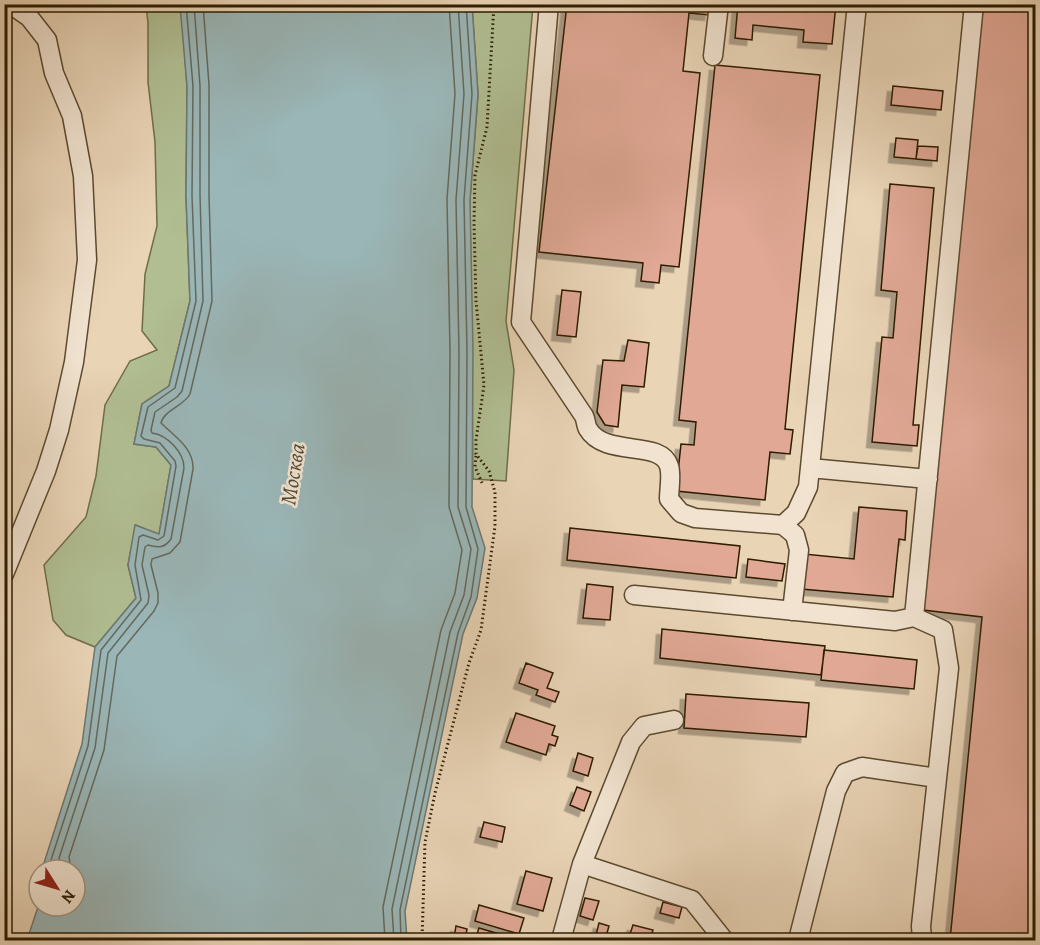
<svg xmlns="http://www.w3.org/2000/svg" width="1040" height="945" viewBox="0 0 1040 945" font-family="Alegreya,serif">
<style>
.green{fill:#b0be92;stroke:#6e6d4a;stroke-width:1.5}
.water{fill:#9ab6b7;stroke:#6e786f;stroke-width:1.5}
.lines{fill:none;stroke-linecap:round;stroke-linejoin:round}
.shore{stroke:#64695c;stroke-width:1.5}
.building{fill:#e0a895;stroke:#2d1c02;stroke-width:1.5;filter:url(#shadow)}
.minor-casing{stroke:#5c4a2f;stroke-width:21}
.path{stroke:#2d1c02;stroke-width:3;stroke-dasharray:1.5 3;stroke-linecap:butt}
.minor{stroke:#f1e3d0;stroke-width:18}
.labels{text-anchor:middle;stroke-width:5;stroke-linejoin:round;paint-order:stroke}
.water-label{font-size:22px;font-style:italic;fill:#4e4a38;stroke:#f1e3d0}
</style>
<defs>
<filter id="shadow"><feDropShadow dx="-5.5" dy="5.5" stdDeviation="0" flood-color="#0004"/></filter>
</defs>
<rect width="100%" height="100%" fill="#e9d4b6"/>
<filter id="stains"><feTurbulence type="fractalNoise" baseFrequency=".00333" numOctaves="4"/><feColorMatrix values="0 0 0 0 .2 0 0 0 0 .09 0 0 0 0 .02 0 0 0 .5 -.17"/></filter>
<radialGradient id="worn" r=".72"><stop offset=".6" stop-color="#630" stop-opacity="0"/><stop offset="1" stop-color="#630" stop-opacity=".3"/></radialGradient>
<path class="green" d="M146,5H180L182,14L187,86L186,196L190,301L169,386L142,404L134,444L156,447L171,465L159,535L136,525L128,565L136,598L95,647L66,635L53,620L44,565L86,517L96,476L105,405L130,361L157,350L142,331L145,274L157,226L155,142L148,82V23Z
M472,5H533L506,321L514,370L506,481L473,479L470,200L478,95Z"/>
<path class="water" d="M180,5H472L478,94L470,200L473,350L472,507L485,548L477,598L463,634L405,911L407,940H27L39,904V906H75V870H50L44,863L82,744L95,647L136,598L128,565L135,525L159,534L171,465L156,447L134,444L142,404L169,386L190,301L186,196L187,86Z"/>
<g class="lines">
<path class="shore" d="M54,870L51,860L88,746L101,650L141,600L135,565L139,537L143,535L158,540L164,536L176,466L175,461L160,443L144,439L141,436L148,407L175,388L196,301L192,196L193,86L186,4
M62,870L59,858L95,748L108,653L148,603L149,595L142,565L145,547L148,545C158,548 165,548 171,539L184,468C184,452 167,435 152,433L151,430L155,412L177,397L182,391L203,301L200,195V86L194,4
M71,870L69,857L104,750L117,656L154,611L158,603V593L151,565L152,559L170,553L180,542L193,469C194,448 174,436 161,423C164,410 184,406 190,394L212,301L209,195V85L203,4
M385,940L383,907L441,630L455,593L462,550L449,507L450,351L447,199L455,94L449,4
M394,940L392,909L450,632L464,595L471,549L458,507L459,351L456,200L464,94L458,4
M401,940L400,910L458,633L471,597L478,549L466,507L467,351L464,200L472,94L466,4"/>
</g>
<path class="building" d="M567,4H711L710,15L689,13L683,71L700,73L679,267L661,265L659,283L641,281L643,263L539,252Z
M738,4H836L832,44L803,42L804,30L753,25L752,40L735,38Z
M981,4H1036V940H950L982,617L923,610Z
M715,65L820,75L785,429L793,430L790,454L770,452L765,500L676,491L681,444L694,445L696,422L679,420Z
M893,86L943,91L941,110L891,105Z
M896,138L918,140L916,159L894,157Z
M918,146L938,147L937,161L916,159Z
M890,184L934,188L913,425H919L917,446L872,442L882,337L893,338L897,292L881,290Z
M562,290L581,292L576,337L557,335Z
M628,340L649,343L644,387L622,385L618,427L605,425L597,412L603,360L624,361Z
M859,507L907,511L905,540L899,539L893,597L801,589L804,554L854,559Z
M570,528L740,546L736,578L567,560Z
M748,559L785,564L782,581L746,577Z
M587,584L613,587L610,620L583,618Z
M662,629L825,646L821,675L660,658Z
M824,650L917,660L914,689L821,680Z
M526,663L553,673L547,688L559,692L555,702L536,695L538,690L519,683Z
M686,694L809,703L806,737L684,728Z
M516,713L555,726L552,735L558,737L555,746L549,744L546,755L506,742Z
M578,753L593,758L588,776L573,771Z
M577,787L591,792L584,811L570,805Z
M484,822L505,827L502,842L480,837Z
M526,871L552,878L543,911L517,904Z
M585,898L599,901L593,920L580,916Z
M663,902L682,907L679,918L660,913Z
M479,905L524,918L519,934L475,921Z
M599,923L609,926L605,940L595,939Z
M633,925L653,930L650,940H628Z
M456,926L467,929L465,940L454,938Z
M479,928L519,940H475Z"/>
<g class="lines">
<g class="minor-casing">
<path id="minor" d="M549,4L521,322L584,416C586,420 586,426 588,429C605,458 661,439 669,466C672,475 669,489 669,499L681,513L695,518L783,525L796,513L808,487L857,4
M713,56L719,4
M810,468L928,479
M783,525L795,535L799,550L792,611
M4,574L46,471L59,430L74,362L87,260L83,176L72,116L54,73L47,40L29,17L16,8L5,4
M634,595L895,621L914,617
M582,864L631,742L644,726L674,720
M561,940L582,864L692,900L724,940
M798,940L836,791L845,773L862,767L937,778
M922,940L921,926L949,668L943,630L914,617L974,4"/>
</g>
<path class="path" d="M476,456L475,467L483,485
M422,940L425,842L435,793L469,663L481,630L495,526V492L489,471L476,454V440L484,385L476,301L474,223L475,175L487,127L494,4"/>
<use href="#minor" class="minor"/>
</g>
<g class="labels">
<g class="water-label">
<text transform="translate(292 474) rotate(-81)" y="8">Москва</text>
</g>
</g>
<rect width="1040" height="945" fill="none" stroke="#e9d4b6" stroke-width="24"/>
<rect x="6" y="6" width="1028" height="933" fill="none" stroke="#2d1c02" stroke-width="3"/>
<rect x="12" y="12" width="1016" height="921" fill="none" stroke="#2d1c02" stroke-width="1.5"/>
<g transform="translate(57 888) rotate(127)"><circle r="28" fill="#f1e3d0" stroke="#a3937e" stroke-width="1.5"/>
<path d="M0-4.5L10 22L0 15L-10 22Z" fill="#8f2418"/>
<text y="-9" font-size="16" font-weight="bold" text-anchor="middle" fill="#2d1c02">N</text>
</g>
<rect width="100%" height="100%" filter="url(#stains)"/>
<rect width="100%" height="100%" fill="url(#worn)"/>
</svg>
